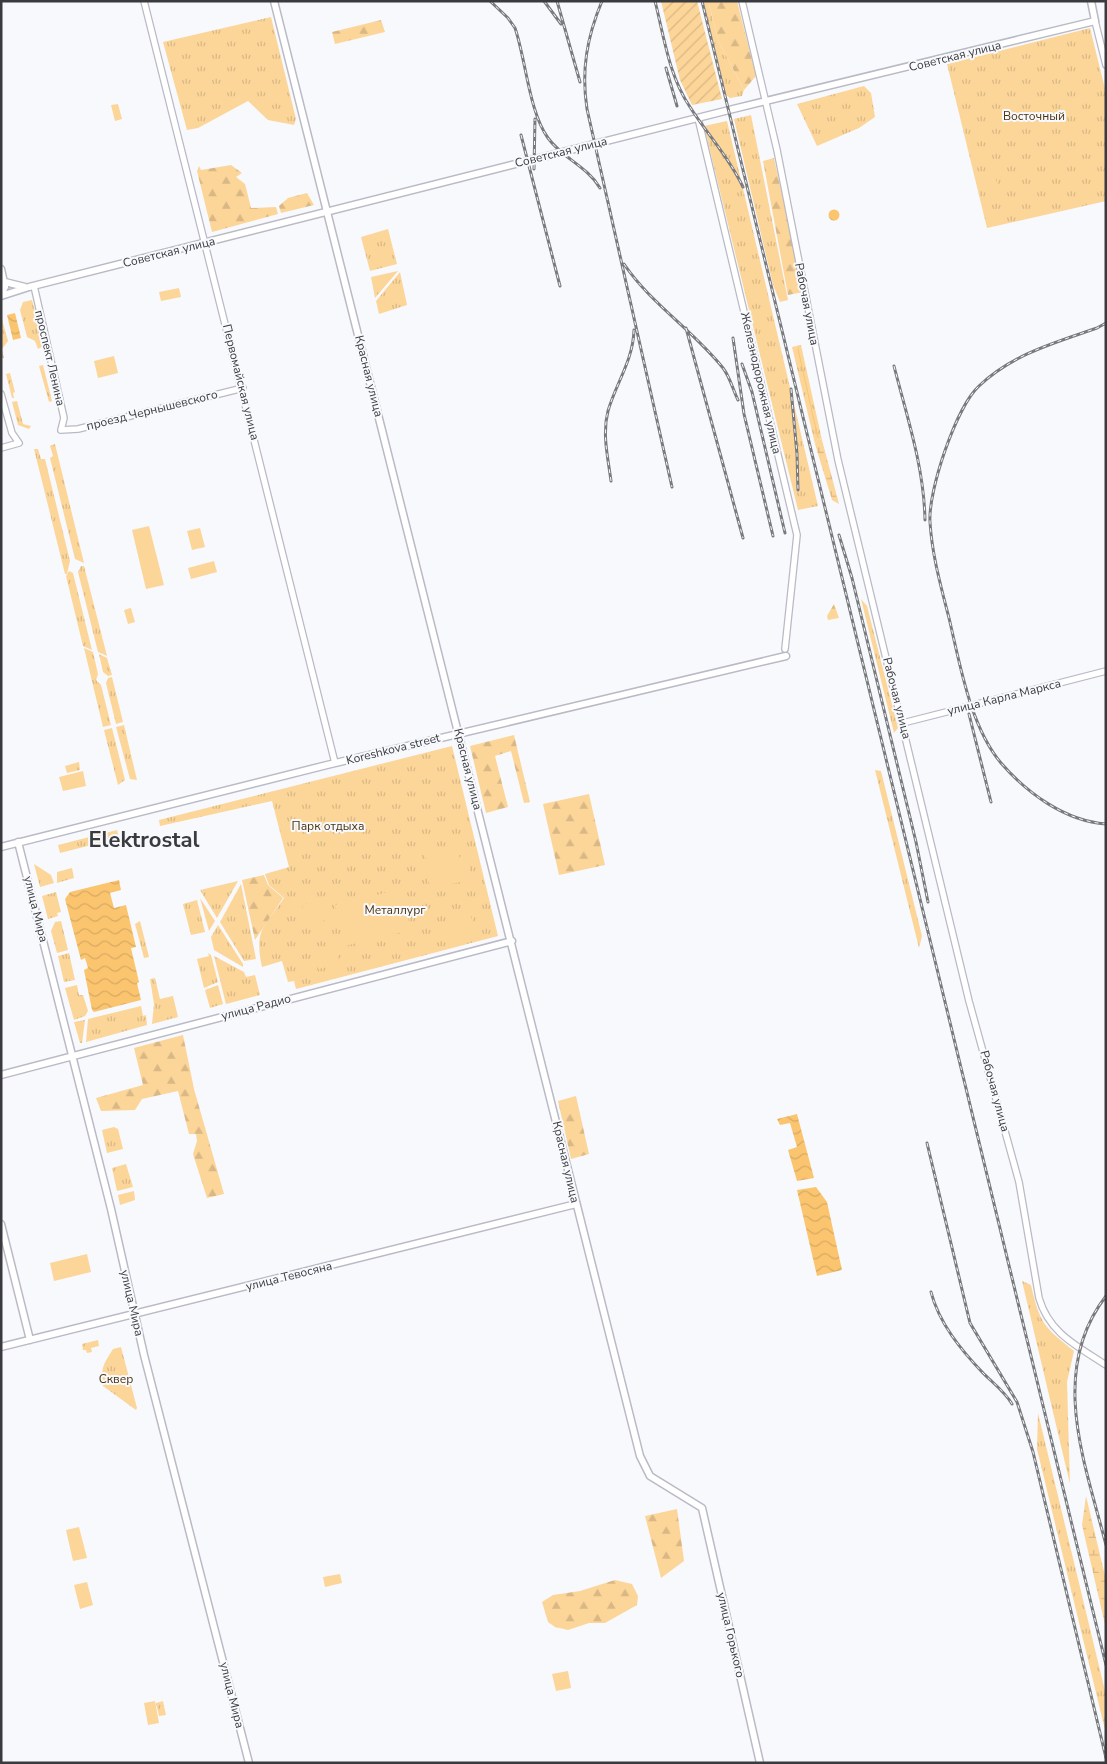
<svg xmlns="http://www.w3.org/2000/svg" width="1107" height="1764" viewBox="0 0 1107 1764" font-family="'Nunito Sans',sans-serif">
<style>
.grass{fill:url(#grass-tufts)}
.forest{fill:url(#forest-firs)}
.wetland{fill:url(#wetland-marsh)}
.garden{fill:url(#garden-furrows)}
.pitch{fill:#fcd599}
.water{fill:url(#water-waves)}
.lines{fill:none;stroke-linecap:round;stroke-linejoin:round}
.stream{stroke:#fbc56f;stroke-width:1}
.tertiary-casing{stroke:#b9bac5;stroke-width:8}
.secondary-casing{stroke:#b9bac5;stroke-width:9}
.tertiary{stroke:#fff;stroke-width:5.5}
.secondary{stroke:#fff;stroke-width:6}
.rail-casing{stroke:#797a7e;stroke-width:3}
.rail{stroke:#f8f9fd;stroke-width:1;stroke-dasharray:4;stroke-linecap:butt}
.labels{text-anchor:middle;stroke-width:4;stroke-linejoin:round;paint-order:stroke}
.street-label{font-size:12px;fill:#3a3b3f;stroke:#f8f9fd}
.park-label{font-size:12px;fill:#49330e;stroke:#f8f9fd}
.town-label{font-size:22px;font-weight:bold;fill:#3a3b3f;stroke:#f8f9fd}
</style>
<defs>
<pattern id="grass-tufts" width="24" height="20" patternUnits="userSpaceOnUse" patternTransform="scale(1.25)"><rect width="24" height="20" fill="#fcd599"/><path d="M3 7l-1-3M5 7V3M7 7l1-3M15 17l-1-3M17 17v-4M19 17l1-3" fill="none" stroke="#d9b885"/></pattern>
<pattern id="forest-firs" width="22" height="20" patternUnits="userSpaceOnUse" patternTransform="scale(1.25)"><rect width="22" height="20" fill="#fcd599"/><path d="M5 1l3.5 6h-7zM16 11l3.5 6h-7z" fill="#d9b885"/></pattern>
<pattern id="wetland-marsh" width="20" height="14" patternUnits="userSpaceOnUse" patternTransform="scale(1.25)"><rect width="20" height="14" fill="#fcd599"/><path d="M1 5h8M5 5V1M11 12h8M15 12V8" fill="none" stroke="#d9b885"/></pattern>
<pattern id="garden-furrows" width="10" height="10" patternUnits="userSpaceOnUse" patternTransform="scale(1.25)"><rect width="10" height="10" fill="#fcd599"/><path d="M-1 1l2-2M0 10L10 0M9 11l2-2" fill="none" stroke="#d9b885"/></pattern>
<pattern id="water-waves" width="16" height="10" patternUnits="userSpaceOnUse" patternTransform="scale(1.25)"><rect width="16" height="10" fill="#fbc56f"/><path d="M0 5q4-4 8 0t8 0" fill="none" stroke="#d8aa61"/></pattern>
</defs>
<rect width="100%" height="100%" fill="#f8f9fd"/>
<path class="grass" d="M703,1H708L719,42L744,90L742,96L730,98L726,95Z
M271,17L296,119L294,125L268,120L248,101L198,128L187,130L163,42Z
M1090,28L1106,93V201L987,228L947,64Z
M864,86L871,93L875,117L859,128L817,146L797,104Z
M751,115L788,300L780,302L773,285L734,119Z
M727,121L818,506L798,510L704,126Z
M388,229L397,264L370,271L361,237Z
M398,271L375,298L371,277Z
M400,272L407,305L379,314L376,301Z
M32,300L43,342L42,347L38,349L35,341L27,337L20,310L23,302Z
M1,316L8,341L2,349L4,358H2Z
M801,345L822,440L818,438L815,444L792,347Z
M43,365L52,401L49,402L39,366Z
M10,373L15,392L13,393L14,398H12L6,374Z
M17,401L23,424L31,426L29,429L18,425L12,402Z
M55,444L84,563L75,559L50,458L53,456L50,446Z
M34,449H38L41,459H45L70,561L67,574H65Z
M81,566H84L107,656L98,652L78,572Z
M69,571L73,573L92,650L83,646L66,576Z
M861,599L867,606L898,728L894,733Z
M131,608L135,622L128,624L124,610Z
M84,648L93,652L98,674L96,680L101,685L111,725L103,727Z
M99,654L107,658L112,675L108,676L103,672Z
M112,677L123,722L116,724L106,683L108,678Z
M124,725L137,780L130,779L116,727Z
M112,728L125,780L118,785L104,730Z
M452,746L498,936L296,989L294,981L288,982L282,961L262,967C254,930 264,927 284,898L269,885L265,874L289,867L272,801L160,826L159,820Z
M79,762L80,770L67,773L65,766Z
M875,770L881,771L922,936L919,948Z
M117,830L119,838L60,853L58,845Z
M34,864L51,875L54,883L40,887Z
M72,868L74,878L57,883V872Z
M238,881L217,918L200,890Z
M241,884L256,959L244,961L220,922Z
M56,892L61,912L57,913L58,916L48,919L42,896Z
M200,898L215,921L209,931Z
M197,900L205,932L191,935L183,904Z
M61,921L68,950L57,953L51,931L55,922Z
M140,921L149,957L144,958L135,924Z
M218,925L243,964V967L214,950L211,937Z
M69,953L75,980L64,982L58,956Z
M208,953L211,955L218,982L204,988L197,959L209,956Z
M214,956L244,972L246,977L255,975L260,995L226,1004Z
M155,978L160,999L173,996L178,1017L152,1024L154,1004L150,979Z
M77,985L79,995H83L88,1011L85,1016L74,1020L65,988Z
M218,985L223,1004L210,1008L205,990Z
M141,1006L143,1016L146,1015L147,1025L86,1042L88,1019Z
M85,1020L82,1043H80L74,1022Z
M114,1127L118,1129L123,1149L107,1153L102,1130Z
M126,1164L133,1187L117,1191L112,1168Z
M134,1191L135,1200L120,1205L118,1195Z
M1022,1281L1031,1285C1040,1324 1044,1327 1074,1351L1067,1382L1070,1484Z
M98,1340L99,1346L91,1348L92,1352L87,1353L86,1350H83L82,1344Z
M121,1347L137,1408L136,1410L103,1386C100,1369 104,1363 113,1349Z
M1038,1413L1106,1695V1734L1037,1449Z
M568,1671L571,1688L556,1691L552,1674Z
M163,1701L166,1715L159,1716L156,1703Z"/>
<path class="forest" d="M708,1H737L756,76L744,90L719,42Z
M381,20L385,32L335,44L332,32Z
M774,158L803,292L788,295L763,161Z
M231,165L242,173L236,177L245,184L251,208L276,207L278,214L212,232L197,171L199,166L201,170Z
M307,193L314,205L281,213L279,206L288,198Z
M834,604L839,618L828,620L827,616Z
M514,735L530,802L524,803L511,751L495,756L508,807L486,813L470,746Z
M589,794L605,865L559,875L543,804Z
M264,875L268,885L283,898L255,940L242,880Z
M183,1035L194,1089L224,1194L207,1198L193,1154L197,1141L196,1134H189L178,1091L142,1099L135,1110L101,1111L96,1098L143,1085L134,1048Z
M576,1096L589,1154L571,1159L558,1101Z
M677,1509L684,1561L661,1578L645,1516Z
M615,1580L632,1584L638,1596L637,1605L605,1623H589L568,1630L555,1627L548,1622L542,1602L553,1595L580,1591Z"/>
<path class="wetland" d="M818,438L822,440L839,504L832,500L815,444Z
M1086,1496L1106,1580V1629L1082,1525Z"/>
<path class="garden" d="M661,1H697L722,99L692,105L680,80Z"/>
<path class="pitch" d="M118,104L122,119L115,121L111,105Z
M994,171L999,191L988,193L983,173Z
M179,288L181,297L161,301L159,292Z
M114,356L118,373L98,378L94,361Z
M149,526L164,585L146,589L132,530Z
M200,528L205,547L192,550L187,531Z
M214,561L217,572L191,579L188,568Z
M83,771L86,786L63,791L59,777Z
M456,844L460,859L428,867L424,852Z
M464,860L468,862L471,873L468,880L435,888L430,887L427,871L428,869Z
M401,889L411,930L345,946L335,905Z
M322,900L327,920L307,924L302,905Z
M471,916L475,930L447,937L443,923Z
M337,952L340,964L318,969L315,957Z
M87,1254L91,1272L54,1281L50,1263Z
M79,1527L87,1558L73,1561L66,1530Z
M340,1574L342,1583L325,1587L323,1577Z
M87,1582L93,1605L80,1609L74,1585Z
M155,1701L159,1723L148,1725L144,1703Z"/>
<path class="water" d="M828.5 215a5.5 5.5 0 1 1 11 0a5.5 5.5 0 1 1-11 0Z
M15,313L21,338L13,340L7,315Z
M119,880L121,890L110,893L114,908L126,905L136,947L131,948L139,982L137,983L141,1000L94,1012L92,1010L84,970L88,968L85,958L81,960L65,899L70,892Z
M797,1114L814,1178L797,1181L788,1150L797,1147L790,1123L780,1125L777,1119Z
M816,1187L827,1202L842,1270L817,1276L797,1190Z"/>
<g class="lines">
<path class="stream" d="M798,349L818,438"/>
<g class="tertiary-casing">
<path id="tertiary" d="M144,1L335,763
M742,1L777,150L838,460L969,1001L1019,1182L1039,1298C1049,1333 1077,1346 1106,1365
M1095,21L1106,65
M698,118L797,535L785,649
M34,286L64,418L61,430
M1,394L12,433L19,443L1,448
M61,430L78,429L243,388
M903,723L1106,671"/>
</g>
<g class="secondary-casing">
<path id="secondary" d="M274,1L640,1456L650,1476L702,1508L760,1763
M1,269L5,287L1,295
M1,281L25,287
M1,296L29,287L729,110L1095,21L1091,1
M18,842L111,1209L144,1355L249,1763
M1,847L327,765L786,656
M1,1075L512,941
M1,1224L30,1340
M1,1347L576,1204"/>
</g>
<use href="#tertiary" class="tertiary"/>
<use href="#secondary" class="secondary"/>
<g class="rail-casing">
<path id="rail" d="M490,1L508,18L515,28C526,60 529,112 548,138C562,158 587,166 600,188
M544,1L561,24
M557,1L580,82
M602,1C587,37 581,70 587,109L672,487
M655,1C664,37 669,76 690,107C707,134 729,157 743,187
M702,1L1106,1665
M666,68L677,106
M521,135L560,286
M534,169L535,119
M624,264C651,304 693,330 723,368C730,377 733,390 738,400
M1106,323L1097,328C1054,343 1013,354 979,386C956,407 928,491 930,522C932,555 941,587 949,618C960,664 970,726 1001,763C1027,793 1065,821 1106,824
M686,328L743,538
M733,338L744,414L773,536
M742,364L752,392L785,533
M894,366C907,417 924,467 925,520
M791,389L797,454L798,490
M611,481C608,458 602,434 608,411C616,383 633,361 634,330
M839,535L852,578L916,842L928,902
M969,714L991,802
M927,1143L970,1323L1017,1402L1033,1452L1106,1758
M931,1292C939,1323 961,1350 983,1373C993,1383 1005,1392 1012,1404
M1106,1296C1048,1371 1085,1463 1106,1545"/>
</g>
<use href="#rail" class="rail"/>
</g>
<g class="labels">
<g class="street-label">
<text transform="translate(955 56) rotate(-14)" y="4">Советская улица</text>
<text transform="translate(561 152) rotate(-14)" y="4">Советская улица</text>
<text transform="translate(169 252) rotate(-14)" y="4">Советская улица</text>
<text transform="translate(807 304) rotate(79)" y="4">Рабочая улица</text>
<text transform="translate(50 358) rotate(77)" y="4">проспект Ленина</text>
<text transform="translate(369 376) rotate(76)" y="4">Красная улица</text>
<text transform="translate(241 382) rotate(76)" y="4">Первомайская улица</text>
<text transform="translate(761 383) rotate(77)" y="4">Железнодорожная улица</text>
<text transform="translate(152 410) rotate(-14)" y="4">проезд Чернышевского</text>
<text transform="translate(1004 697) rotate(-14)" y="4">улица Карла Маркса</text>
<text transform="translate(897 698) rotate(76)" y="4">Рабочая улица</text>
<text transform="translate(393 749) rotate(-14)" y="4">Koreshkova street</text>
<text transform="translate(468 769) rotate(76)" y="4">Красная улица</text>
<text transform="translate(36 909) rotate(76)" y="4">улица Мира</text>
<text transform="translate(256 1007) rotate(-15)" y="4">улица Радио</text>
<text transform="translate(995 1091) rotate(75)" y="4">Рабочая улица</text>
<text transform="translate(566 1162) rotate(77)" y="4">Красная улица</text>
<text transform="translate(289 1276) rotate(-14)" y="4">улица Тевосяна</text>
<text transform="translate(132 1303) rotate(77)" y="4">улица Мира</text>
<text transform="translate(731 1635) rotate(77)" y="4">улица Горького</text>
<text transform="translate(232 1695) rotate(76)" y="4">улица Мира</text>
</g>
<g class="park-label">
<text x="1034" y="120">Восточный</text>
<text x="328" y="830">Парк отдыха</text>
<text x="395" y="914">Металлург</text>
<text x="116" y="1383">Сквер</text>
</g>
<g class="town-label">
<text x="144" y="847">Elektrostal</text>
</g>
</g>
<rect width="1107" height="1764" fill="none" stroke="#3a3b3f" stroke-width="5"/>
</svg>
